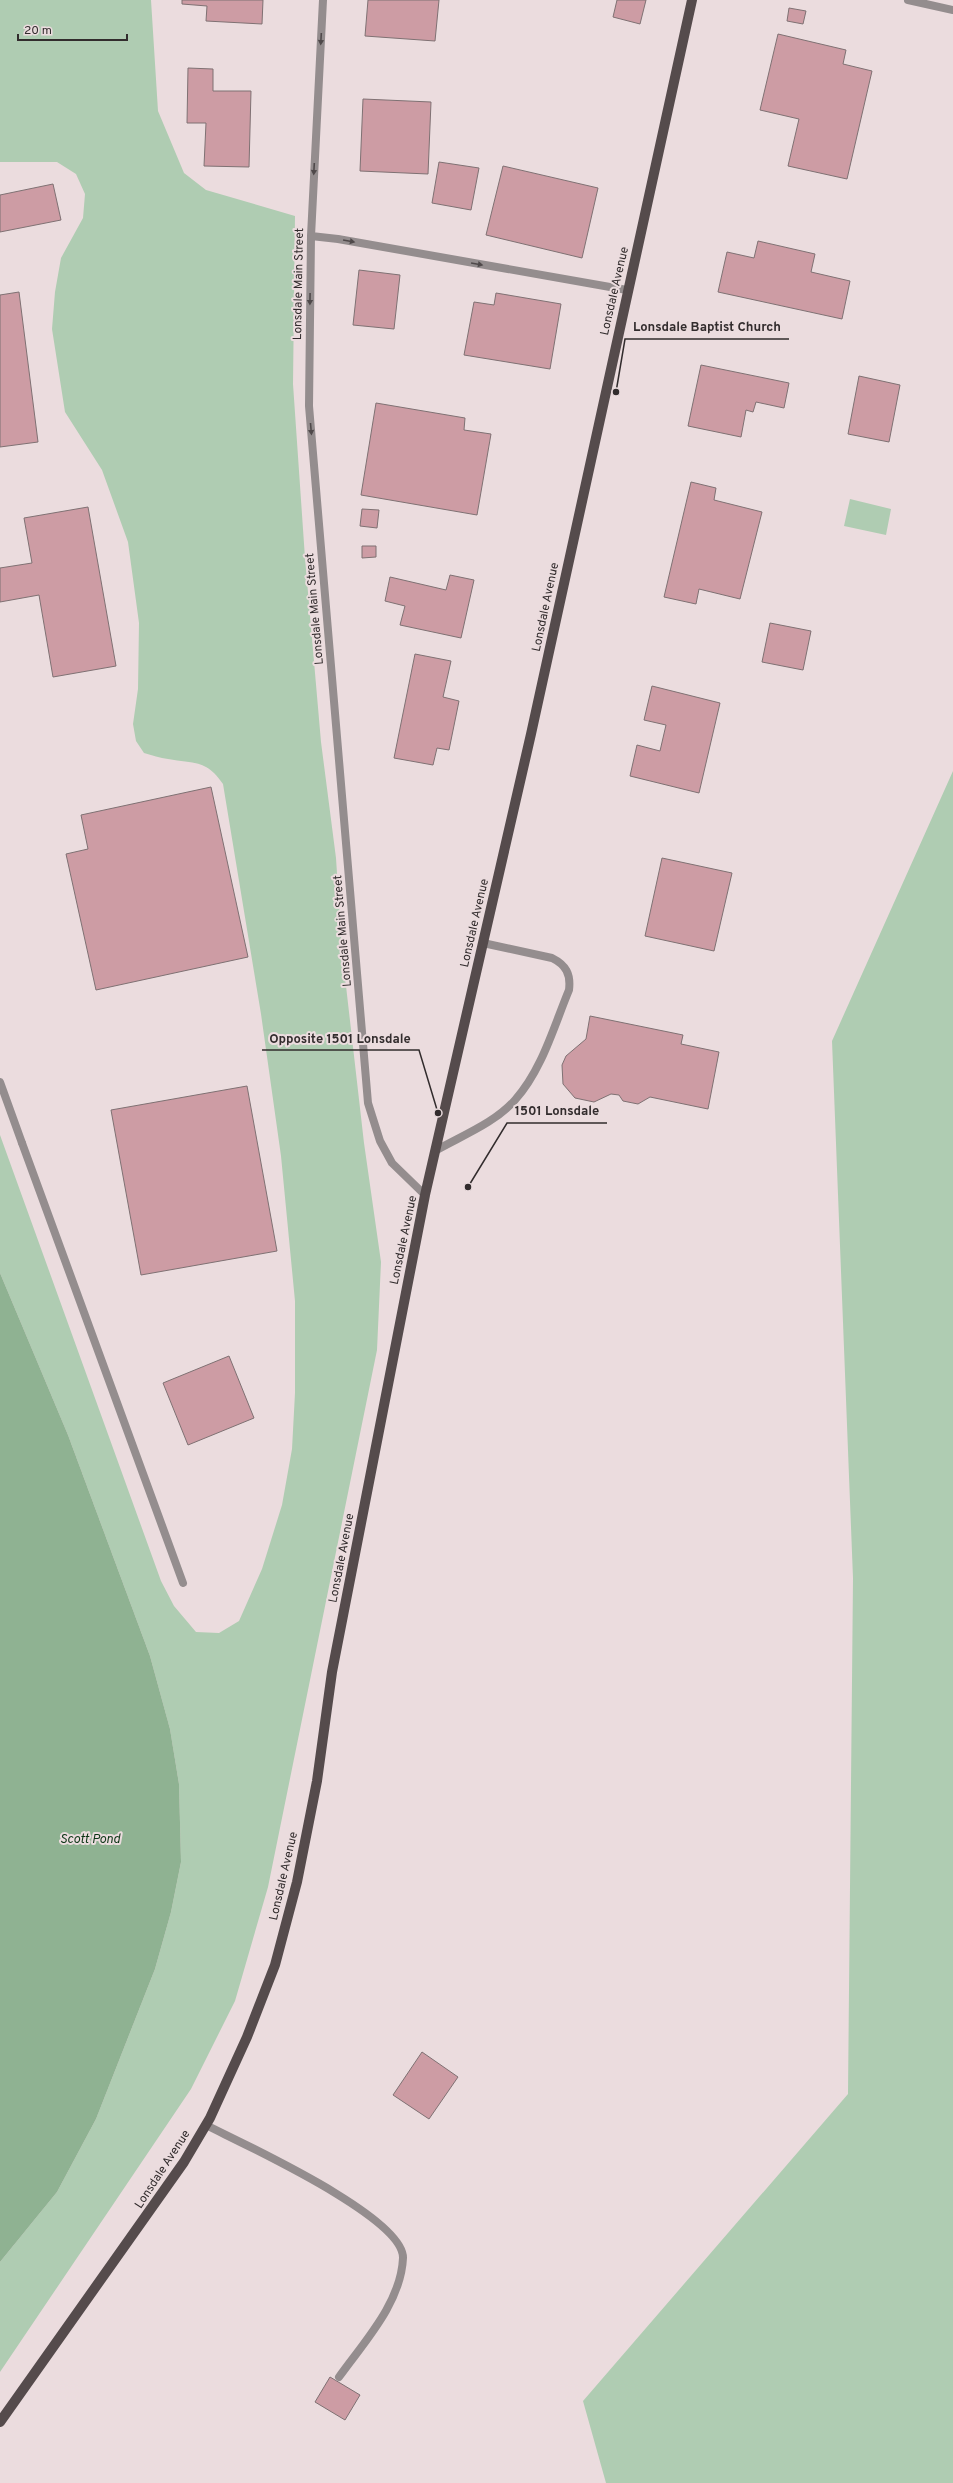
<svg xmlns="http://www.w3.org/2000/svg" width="953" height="2483" viewBox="0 0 953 2483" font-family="Overpass,sans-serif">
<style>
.green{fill:#afccb2}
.water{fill:#8fb292}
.building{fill:#cd9ca4;stroke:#7f7173}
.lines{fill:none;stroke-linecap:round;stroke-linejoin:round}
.lane{stroke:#948d8e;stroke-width:8}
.street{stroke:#948d8e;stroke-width:8}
.primary{stroke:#554b4c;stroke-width:10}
.oneway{fill:#4f494a}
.labels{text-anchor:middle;stroke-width:4;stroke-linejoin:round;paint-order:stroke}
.street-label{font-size:12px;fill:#322c2d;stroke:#ebdcde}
.water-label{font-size:13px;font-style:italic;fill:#0c3515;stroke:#ebdcde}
.leader{fill:none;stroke:#322c2d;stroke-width:1.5}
.callout-dot{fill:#322c2d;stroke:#ebdcde;stroke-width:1.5}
.callout-label{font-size:13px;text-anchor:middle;font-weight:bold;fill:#322c2d;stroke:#ebdcde;stroke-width:4;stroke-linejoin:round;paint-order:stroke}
</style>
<rect width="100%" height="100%" fill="#ebdcde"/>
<path class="green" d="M0,0H151L158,111L184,173L206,190L295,216L293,384L305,558L321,742L336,858L342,951L364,1143L381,1262L377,1350L268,1887L235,2001L191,2089L0,2372V2262L57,2192L96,2119L155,1969L171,1912L181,1862L179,1784L170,1729L150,1656L68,1435L0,1273V1135L161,1581L174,1606L196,1632L219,1633L239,1621L262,1569L282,1505L292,1449L295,1393V1301L281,1156L261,1014L223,784C206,759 194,764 168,759C160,758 152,755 144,753L136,741L133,724L138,689L139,623L128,542L102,470L65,412L52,329L55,292L61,258L83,218L85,194L76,174L57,162H0Z
M850,499L891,509L886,535L844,526Z
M953,771V2483H606L583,2401L848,2094L853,1578L832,1041Z"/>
<path class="water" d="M0,1273L68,1435L150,1656L170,1729L179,1784L181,1862L171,1912L155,1969L96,2119L57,2192L0,2262Z"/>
<path class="building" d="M182,0H263L262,24L206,21L207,6L182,4Z
M368,0H439L435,41L365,36Z
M617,0H646L640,24L613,17Z
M789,8L806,11L803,24L787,21Z
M778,34L846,50L843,64L872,71L847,179L788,166L799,119L760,110Z
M188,68L213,69V91H251L249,167L204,166L206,123H187Z
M363,99L431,102L428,174L360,171Z
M439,162L479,168L471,210L432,203Z
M503,166L598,188L582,258L486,235Z
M53,184L61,220L0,232V195Z
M758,241L815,254L811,272L850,281L842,319L718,292L727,252L754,258Z
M359,270L400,275L394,329L353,325Z
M19,292L38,442L0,447V295Z
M496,293L561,304L550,369L464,355L474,302L494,305Z
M701,365L789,383L784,408L756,402L753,412L746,410L741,437L688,426Z
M859,376L900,385L889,442L848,434Z
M376,403L465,418L464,430L491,434L477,515L361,495Z
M691,482L716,488L714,500L762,512L740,599L699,589L696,604L664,597Z
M88,507L116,666L53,677L39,595L0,602V568L32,563L24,518Z
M362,509L379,510L377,528L360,526Z
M362,546H376V557L362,558Z
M450,575L474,580L461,638L400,625L405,606L385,601L390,577L446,590Z
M770,623L811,631L803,670L762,662Z
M415,654L451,661L443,697L459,701L449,750L437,748L433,765L394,758Z
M652,686L720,703L699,793L630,776L637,745L660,751L666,725L644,720Z
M211,787L248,957L96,990L66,854L88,849L81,815Z
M662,858L732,873L714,951L645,936Z
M590,1016L683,1035L681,1044L719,1052L708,1109L650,1097L638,1104L623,1101L619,1095L611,1094L594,1102L575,1098L563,1084L562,1065L566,1056L586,1039Z
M247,1086L277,1251L141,1275L111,1110Z
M229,1356L254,1418L188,1445L163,1383Z
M422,2052L458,2077L429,2119L393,2095Z
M330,2377L360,2395L345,2420L315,2402Z"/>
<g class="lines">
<path class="lane" d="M22,1143L183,1583
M435,1151C461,1136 495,1123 515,1100C542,1070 554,1026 569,990C571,974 566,965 552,958L483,943
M206,2125C243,2144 404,2217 403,2258C401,2303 364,2342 339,2377"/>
<path class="street" d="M323,0L311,236L309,406L368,1103L380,1141L392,1163L425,1195
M908,0L953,10
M311,236L338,239L627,290
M0,1082L22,1143"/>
<path class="primary" d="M0,2422L184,2162L210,2118L247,2037L275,1965L297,1882L317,1781L332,1672L425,1195L531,734L692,0"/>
</g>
<defs><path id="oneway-solid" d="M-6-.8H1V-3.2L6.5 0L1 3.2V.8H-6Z"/></defs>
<g class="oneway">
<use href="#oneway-solid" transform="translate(321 39) rotate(93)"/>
<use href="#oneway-solid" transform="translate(314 169) rotate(93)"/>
<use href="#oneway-solid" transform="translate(349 241) rotate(10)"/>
<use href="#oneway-solid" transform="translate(477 264) rotate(10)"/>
<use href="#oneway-solid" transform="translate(310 299) rotate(91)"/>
<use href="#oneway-solid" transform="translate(311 429) rotate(85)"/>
</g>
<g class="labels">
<g class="street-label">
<text transform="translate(298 284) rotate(-89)" y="4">Lonsdale Main Street</text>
<text transform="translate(614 291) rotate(-77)" y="4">Lonsdale Avenue</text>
<text transform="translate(545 607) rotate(-78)" y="4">Lonsdale Avenue</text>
<text transform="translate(314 609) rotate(-95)" y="4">Lonsdale Main Street</text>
<text transform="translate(474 923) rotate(-77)" y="4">Lonsdale Avenue</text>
<text transform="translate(342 931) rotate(-95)" y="4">Lonsdale Main Street</text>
<text transform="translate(403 1240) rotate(-78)" y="4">Lonsdale Avenue</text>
<text transform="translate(341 1558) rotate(-79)" y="4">Lonsdale Avenue</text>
<text transform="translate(283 1876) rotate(-77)" y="4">Lonsdale Avenue</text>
<text transform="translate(162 2169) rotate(-57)" y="4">Lonsdale Avenue</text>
</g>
<g class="water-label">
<text x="90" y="1843">Scott Pond</text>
</g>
</g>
<path class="leader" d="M616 392L625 339H789M438 1113L419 1050H262M468 1187L507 1123H607"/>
<g class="callout-dot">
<circle cx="616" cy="392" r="4"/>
<circle cx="438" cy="1113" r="4"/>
<circle cx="468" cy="1187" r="4"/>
</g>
<g class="callout-label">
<text x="707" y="331">Lonsdale Baptist Church</text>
<text x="340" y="1043">Opposite 1501 Lonsdale</text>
<text x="557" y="1115">1501 Lonsdale</text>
</g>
<path d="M18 34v6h109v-6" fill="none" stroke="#322c2d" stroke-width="2"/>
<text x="24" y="34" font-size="12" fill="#322c2d" stroke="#ebdcde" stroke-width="3" paint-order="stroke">20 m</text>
</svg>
